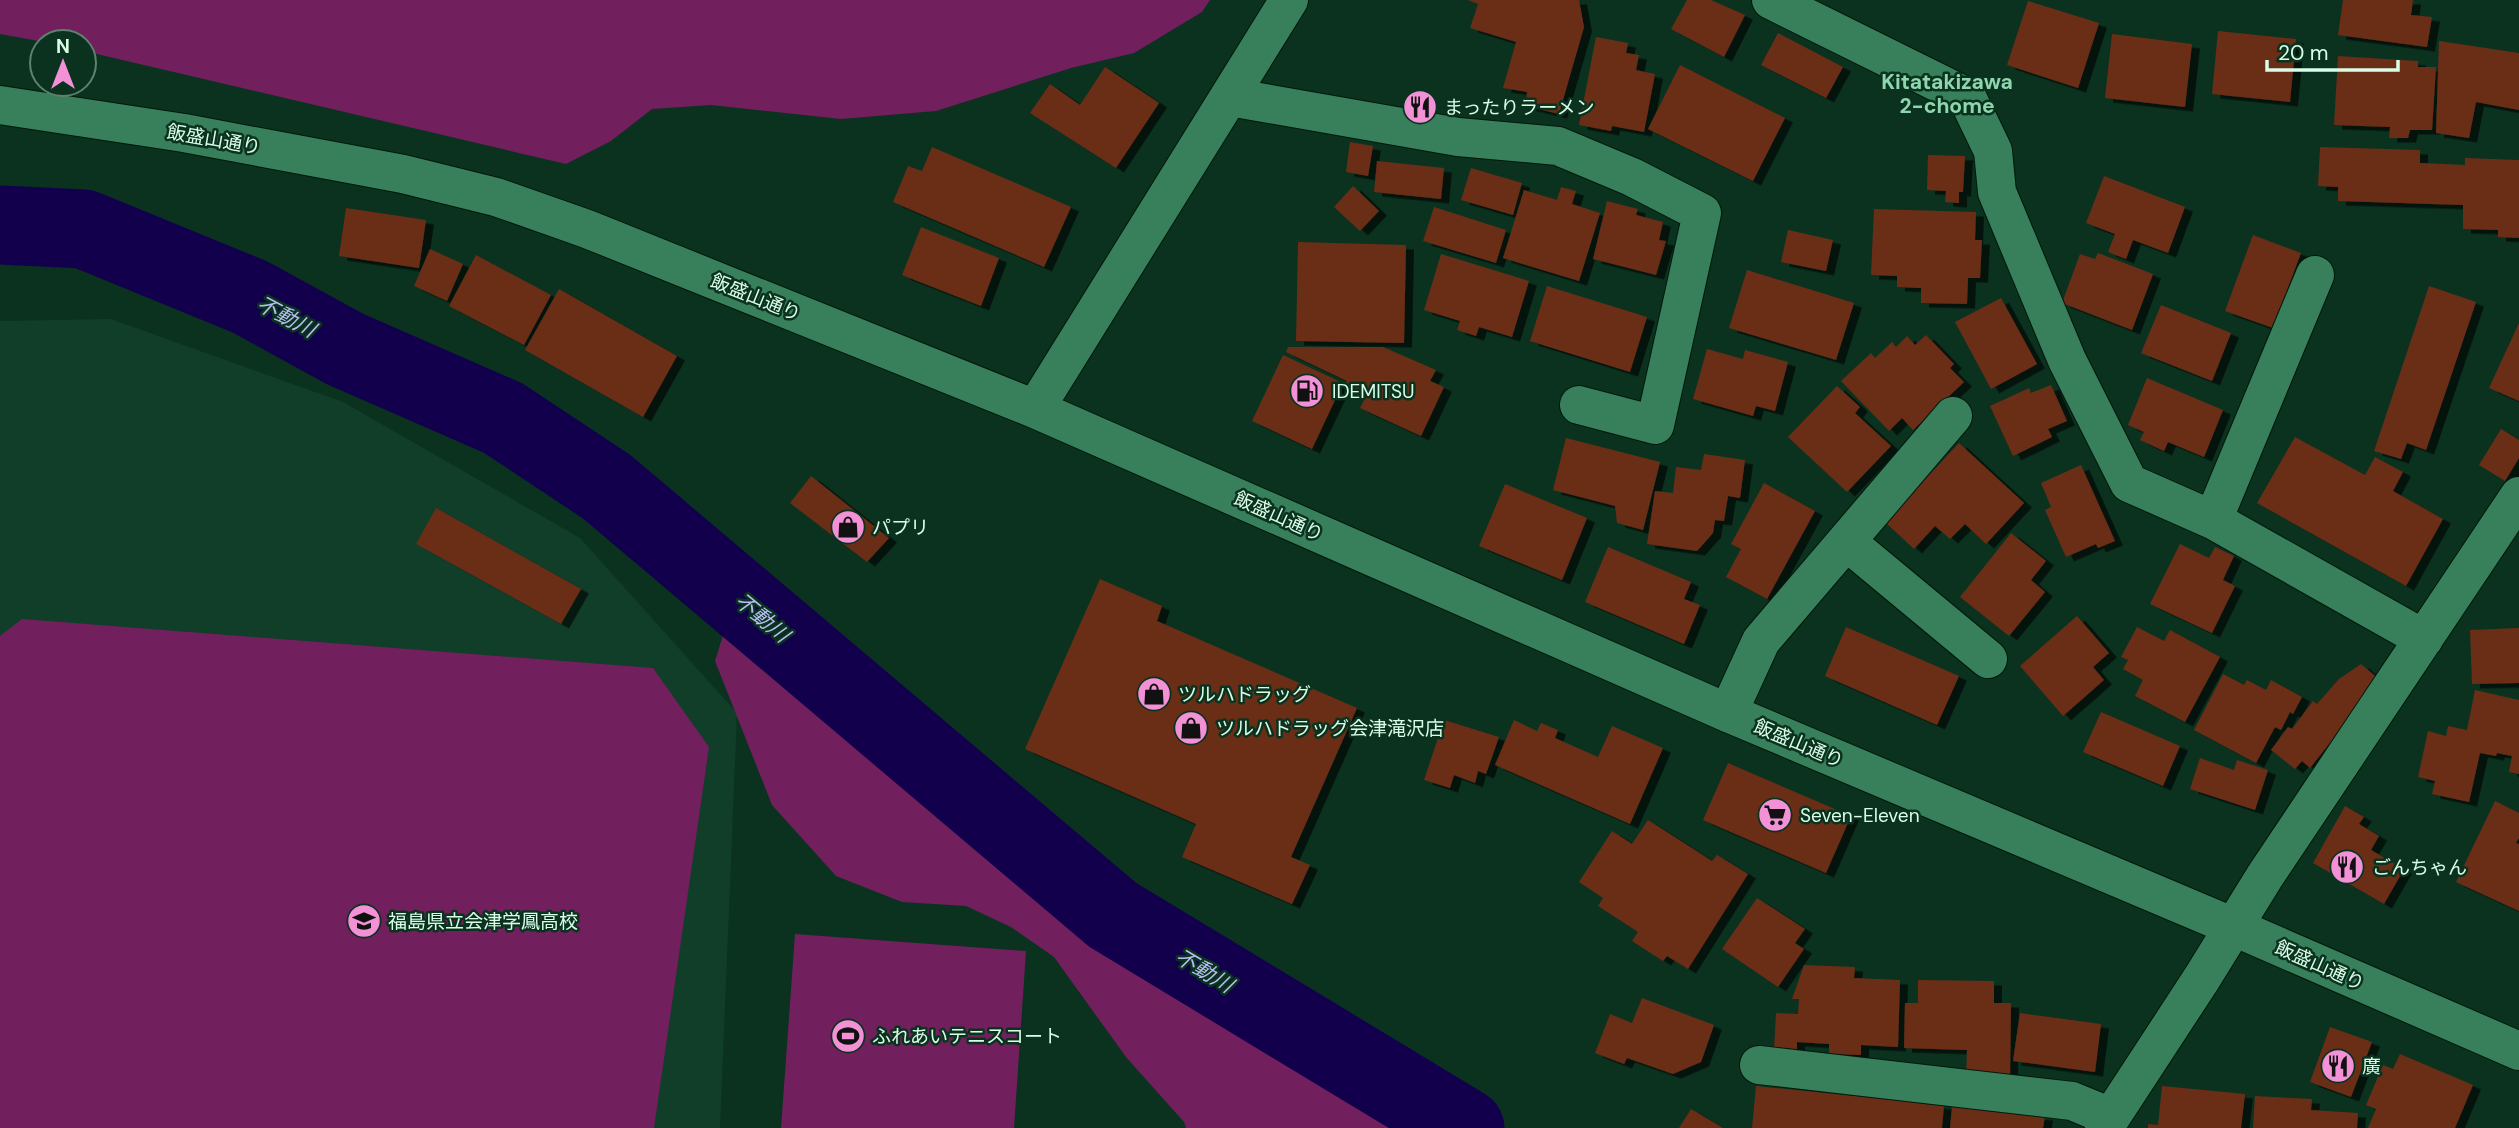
<svg xmlns="http://www.w3.org/2000/svg" width="2519" height="1128" viewBox="0 0 2519 1128" font-family="'DM Sans','Noto Sans JP',sans-serif">
<style>
.built{fill:#103e29}
.green{fill:#721f5e}
.lines{fill:none;stroke-linecap:round;stroke-linejoin:round}
.river{stroke:#12004d;stroke-width:79}
.building{fill:#6b2d18;filter:url(#shadow)}
.street-casing{stroke:#02180c;stroke-width:40}
.secondary-casing{stroke:#02180c;stroke-width:40}
.street{stroke:#37805b;stroke-width:38}
.secondary{stroke:#37805b;stroke-width:38}
.labels{text-anchor:middle;stroke-width:5;stroke-linejoin:round;paint-order:stroke}
.poi-label{font-size:19px;fill:#d9fde7;stroke:#0a321f;text-anchor:start}
.street-label{font-size:19px;fill:#d9fde7;stroke:#0a321f}
.neighbourhood-label{font-size:21px;font-weight:bold;fill:#8ed7ae;stroke:#0a321f}
.water-label{font-size:21px;font-style:italic;fill:#b6bdf1;stroke:#0a321f}
</style>
<defs>
<filter id="shadow"><feDropShadow dx="8" dy="4.5" stdDeviation="0" flood-color="#0009"/></filter>
</defs>
<rect width="100%" height="100%" fill="#0a321f"/>
<path class="built" d="M111,319L343,402L580,538L737,713L720,1128H0V321Z"/>
<path class="green" d="M0,0H1210L1202,12L1134,53L1071,68L936,111L841,119L711,105L652,109L611,141L566,164L84,51V42H44L0,34Z
M22,619L653,668L709,747L654,1128H0V636Z
M737,627L759,635L1076,903L1299,1044L1444,1128H1186L1184,1122L1126,1057L1054,957L1011,927L966,906L902,902L836,876L772,805L715,661L724,632Z
M795,934L1026,951L1014,1128H781Z"/>
<g class="lines">
<path class="river" d="M0,225L84,229L250,297L345,349L503,418L607,487L1113,915L1465,1128"/>
</g>
<path class="building" d="M1468,0H1579L1584,27L1559,114L1526,106L1527,92L1503,88L1516,42L1470,28L1478,4Z
M1687,0H1711L1745,15L1724,57L1671,29Z
M2343,0H2413L2411,15L2432,17L2427,47L2338,35Z
M2028,1L2099,23L2078,88L2007,65Z
M2218,31L2296,39L2290,102L2212,94Z
M1778,33L1843,67L1826,98L1761,65Z
M2112,34L2192,44L2185,107L2105,98Z
M1596,37L1628,43L1626,53L1639,55L1636,70L1655,74L1644,132L1612,126L1611,131L1579,125Z
M2439,41L2519,53V110L2476,102L2469,138L2436,133Z
M2338,56L2418,61V67H2436L2432,130H2410L2408,138H2389L2390,127L2334,125Z
M1680,65L1785,118L1753,181L1648,129Z
M1105,67L1159,103L1116,168L1030,113L1050,84L1080,105Z
M1350,142L1373,146L1368,176L1346,172Z
M932,147L1071,207L1044,267L893,202L908,166L922,171Z
M2320,147L2420,150V163L2465,165V158L2519,160V238L2498,237V230L2463,229V205L2338,201V187L2318,186Z
M1928,155L1965,156L1963,192H1959V203L1945,202L1946,191L1927,190Z
M1377,161L1444,168L1441,199L1374,192Z
M1471,168L1522,183L1513,215L1461,200Z
M2104,176L2185,207L2168,253L2133,240L2126,259L2108,252L2115,234L2086,223Z
M1353,186L1379,211L1360,231L1334,207Z
M1561,187L1576,191L1572,204L1600,213L1579,281L1503,258L1524,190L1557,200Z
M1607,201L1638,209L1636,215L1663,222L1659,240L1666,241L1656,275L1593,259Z
M1434,207L1506,230L1496,263L1423,241Z
M346,208L426,220L419,268L339,256Z
M1874,209L1976,212L1975,240H1982L1980,278H1968L1967,304L1921,303V288L1897,287V276L1871,275Z
M921,227L999,258L981,306L902,275Z
M1788,230L1833,240L1826,271L1781,262Z
M2253,235L2301,253L2273,328L2225,311Z
M1298,242L1406,245L1404,343L1296,341Z
M430,249L463,264L447,301L414,286Z
M2098,253L2153,274L2132,330L2062,303L2080,254L2095,259Z
M1441,254L1529,281L1512,337L1479,327L1476,336L1457,330L1460,321L1424,310Z
M476,255L551,295L524,345L449,306Z
M1747,270L1854,303L1836,360L1729,328Z
M1547,286L1647,317L1630,372L1530,341Z
M2429,286L2476,302L2426,450L2407,443L2401,459L2374,451Z
M559,289L677,356L643,417L525,350Z
M2001,298L2037,364L1991,389L1955,322Z
M2161,305L2231,333L2212,381L2141,353Z
M2519,323V401L2489,388Z
M1926,335L1954,364L1950,368L1964,382L1913,430L1902,418L1889,431L1841,381L1871,353L1875,358L1892,342L1896,347L1907,336L1915,345Z
M1288,347H1383L1436,370L1430,381L1444,387L1421,436L1360,408L1366,396L1344,386L1347,381L1286,352Z
M1707,349L1743,359L1745,350L1788,362L1775,411L1756,406L1753,416L1693,399Z
M1283,355L1343,383L1312,449L1252,421Z
M2147,378L2223,410L2204,457L2168,442L2164,451L2140,440L2144,432L2128,425Z
M2051,385L2067,421L2048,429L2052,437L2013,456L1990,406L2029,388L2031,393Z
M1837,386L1860,407L1855,413L1891,446L1847,492L1788,437Z
M2501,429L2519,440V458L2505,481L2479,465Z
M2295,437L2365,475L2375,457L2403,472L2393,491L2443,519L2406,586L2257,503Z
M1566,438L1660,462L1643,530L1617,523L1615,506L1553,490Z
M1959,443L2024,503L1986,544L1965,524L1950,539L1935,526L1914,549L1885,522Z
M1704,454L1745,460L1740,498L1728,496L1724,521L1715,520L1713,533L1697,551L1647,544L1655,491L1673,493L1676,467L1701,470Z
M2081,465L2115,541L2098,548L2096,544L2066,557L2045,510L2051,507L2041,483Z
M811,476L889,538L867,562L790,503Z
M1764,483L1815,511L1767,599L1726,577L1741,549L1731,544Z
M1505,484L1587,518L1562,580L1479,546Z
M436,508L581,589L561,624L416,544Z
M2011,533L2046,561L2031,580L2045,592L2009,636L1960,597Z
M2180,544L2209,558L2215,547L2234,556L2223,580L2235,586L2212,633L2150,604Z
M1608,547L1691,582L1684,599L1700,605L1684,644L1585,602Z
M1100,579L1162,606L1157,621L1357,708L1291,857L1310,865L1292,904L1182,857L1196,824L1025,749Z
M2077,616L2109,653L2093,667L2104,680L2063,716L2020,666Z
M1846,627L1959,676L1937,725L1825,676Z
M2137,627L2164,641L2170,630L2220,657L2185,722L2135,696L2143,680L2123,669L2128,660L2121,657Z
M2519,628V683L2472,684L2470,630Z
M2361,664L2380,680L2310,768L2302,761L2295,769L2271,750L2288,727L2292,729L2313,701L2317,704L2339,679Z
M2223,674L2244,685L2247,680L2266,690L2271,680L2302,697L2293,714L2290,712L2281,730L2275,727L2256,763L2194,730Z
M2475,690L2519,700V774L2509,772L2512,756L2497,753L2496,756L2480,753L2469,802L2432,794L2435,781L2418,777L2428,731L2446,736L2448,726L2467,730Z
M2101,712L2180,746L2163,786L2083,752Z
M1444,720L1499,737L1486,774L1478,771L1475,783L1454,775L1450,788L1424,780Z
M1514,720L1537,731L1541,723L1558,730L1555,738L1598,757L1612,726L1663,748L1630,824L1495,765Z
M2200,758L2234,770L2237,760L2268,770L2255,810L2190,789Z
M1728,763L1851,816L1826,873L1703,820Z
M2495,801L2519,813V838L2516,843L2519,844V911L2456,882Z
M2345,806L2364,817L2359,824L2379,836L2371,850L2404,869L2384,904L2313,863Z
M1648,820L1712,861L1717,855L1748,874L1688,969L1667,956L1663,961L1632,941L1638,932L1598,906L1603,898L1579,882L1612,831L1632,844Z
M1757,898L1805,929L1795,943L1804,949L1778,987L1722,949Z
M1804,965L1855,967L1854,978L1900,980L1898,1047L1861,1045V1055L1829,1054V1044L1797,1042V1050L1774,1049L1776,1013L1798,1014L1799,999H1792Z
M1918,980L1994,981V1003H2011L2010,1080L1966,1079L1967,1050L1904,1048L1905,1003H1918Z
M1642,998L1714,1025L1701,1062L1673,1074L1627,1058L1624,1064L1595,1053L1610,1014L1632,1023Z
M2020,1013L2101,1024L2095,1072L2013,1061Z
M2330,1027L2372,1042L2351,1097L2310,1082Z
M2400,1054L2473,1085L2455,1128H2368L2376,1109L2366,1105L2383,1065L2393,1069Z
M1756,1086L1944,1105L1942,1128H1752Z
M2162,1086L2245,1094L2241,1128H2148V1124L2158,1125Z
M2255,1096L2312,1099L2311,1110L2358,1113L2357,1128H2253Z
M1952,1107L2045,1116L2043,1128H1950Z
M1691,1109L1723,1128H1679Z"/>
<g class="lines">
<g class="street-casing">
<path id="street" d="M1771,0L1967,97L1993,151L1997,192L2067,360L2129,483L2213,520L2424,639
M1230,97L1458,137L1558,146L1632,177L1702,213L1655,425L1579,405
M2213,520L2315,275
M1847,542L1988,659
M1728,713L1761,641L1953,416
M1759,1065L2072,1101L2111,1117
M2104,1128L2202,978L2265,876L2519,496"/>
</g>
<g class="secondary-casing">
<path id="secondary" d="M0,105L184,133L403,174L496,197L587,229L1035,409L1728,713L2234,927L2519,1051
M1035,409L1289,0"/>
</g>
<use href="#street" class="street"/>
<use href="#secondary" class="secondary"/>
</g>
<defs>
<g id="restaurant-disc" transform="scale(1.75)"><circle r="9.5" fill="#f391d6" stroke="#0a321f"/><path d="M-5-6h1v4h1v-4h1v4h1v-4h1v5L-1.5 .5V6h-2V.5L-5-1ZM5-6V6H3V1.5H1.5Q1.5-4 5-6Z" fill="#111"/></g>
<g id="fuel-disc" transform="scale(1.75)"><circle r="9.5" fill="#f391d6" stroke="#0a321f"/><path d="M-5.5-6h7V0h2V4h1.3V-2.5L3-4.5l.8-.8L6-3V5H2.5V1h-1V6h-7ZM-4.2-4.7v3.2H.2V-4.7Z" fill="#111"/></g>
<g id="shop-disc" transform="scale(1.75)"><circle r="9.5" fill="#f391d6" stroke="#0a321f"/><path d="M-5-2.5h2.3a2.7 3.5 0 0 1 5.4 0H5L5.5 6h-11ZM-1.5-2.5h3a1.5 2.3 0 0 0-3 0Z" fill="#111"/></g>
<g id="supermarket-disc" transform="scale(1.75)"><circle r="9.5" fill="#f391d6" stroke="#0a321f"/><path d="M-6-5.5h2.5l.6 2H6L4.5 2H-2.5L-4.4-4H-6ZM-1.5 3.2a1.3 1.3 0 1 0 .1 0ZM3 3.2a1.3 1.3 0 1 0 .1 0Z" fill="#111"/></g>
<g id="school-disc" transform="scale(1.75)"><circle r="9.5" fill="#f391d6" stroke="#0a321f"/><path d="M0-5L7-2L0 1L-7-2ZM-4 1L0 2.5L4 1V4Q0 6-4 4Z" fill="#111"/></g>
<g id="stadium-disc" transform="scale(1.75)"><circle r="9.5" fill="#f391d6" stroke="#0a321f"/><path d="M0-5a6.5 5 0 1 0 0 10a6.5 5 0 1 0 0-10ZM-3.5-1.8h7v3.6h-7Z" fill="#111"/></g>
</defs>
<g fill-rule="evenodd">
<use href="#restaurant-disc" x="1420" y="107"/>
<use href="#fuel-disc" x="1307" y="391"/>
<use href="#shop-disc" x="848" y="527"/>
<use href="#shop-disc" x="1154" y="694"/>
<use href="#shop-disc" x="1191" y="728"/>
<use href="#supermarket-disc" x="1775" y="815"/>
<use href="#restaurant-disc" x="2347" y="867"/>
<use href="#school-disc" x="364" y="921"/>
<use href="#stadium-disc" x="848" y="1036"/>
<use href="#restaurant-disc" x="2338" y="1066"/>
</g>
<g class="labels">
<g class="poi-label">
<text x="1444" y="114">まったりラーメン</text>
<text x="1332" y="398">IDEMITSU</text>
<text x="872" y="534">パプリ</text>
<text x="1178" y="701">ツルハドラッグ</text>
<text x="1216" y="735">ツルハドラッグ会津滝沢店</text>
<text x="1800" y="822">Seven-Eleven</text>
<text x="2372" y="874">ごんちゃん</text>
<text x="388" y="928">福島県立会津学鳳高校</text>
<text x="872" y="1043">ふれあいテニスコート</text>
<text x="2362" y="1073">廣</text>
</g>
<g class="street-label">
<text transform="translate(214 139) rotate(10)" y="7">飯盛山通り</text>
<text transform="translate(756 297) rotate(22)" y="7">飯盛山通り</text>
<text transform="translate(1279 516) rotate(24)" y="7">飯盛山通り</text>
<text transform="translate(1799 743) rotate(23)" y="7">飯盛山通り</text>
<text transform="translate(2320 965) rotate(24)" y="7">飯盛山通り</text>
</g>
<g class="neighbourhood-label">
<text x="1947" y="89">Kitatakizawa<tspan x="1947" dy="24">2-chome</tspan></text>
</g>
<g class="water-label">
<text transform="translate(286 317) rotate(28)" y="7">不動川</text>
<text transform="translate(762 618) rotate(40)" y="7">不動川</text>
<text transform="translate(1204 971) rotate(31)" y="7">不動川</text>
</g>
</g>
<g transform="translate(63 63)"><circle r="33" fill="#0a321f" stroke="#5d836f" stroke-width="2"/>
<path d="M0-5L12 26L0 18L-12 26Z" fill="#f391d6"/>
<text y="-10" font-size="19" font-weight="bold" text-anchor="middle" fill="#d9fde7">N</text>
</g>
<path d="M2267 60v10h131v-10" fill="none" stroke="#d9fde7" stroke-width="3.5"/>
<text x="2278" y="60" font-size="21" fill="#d9fde7" stroke="#0a321f" stroke-width="5" paint-order="stroke">20 m</text>
</svg>
